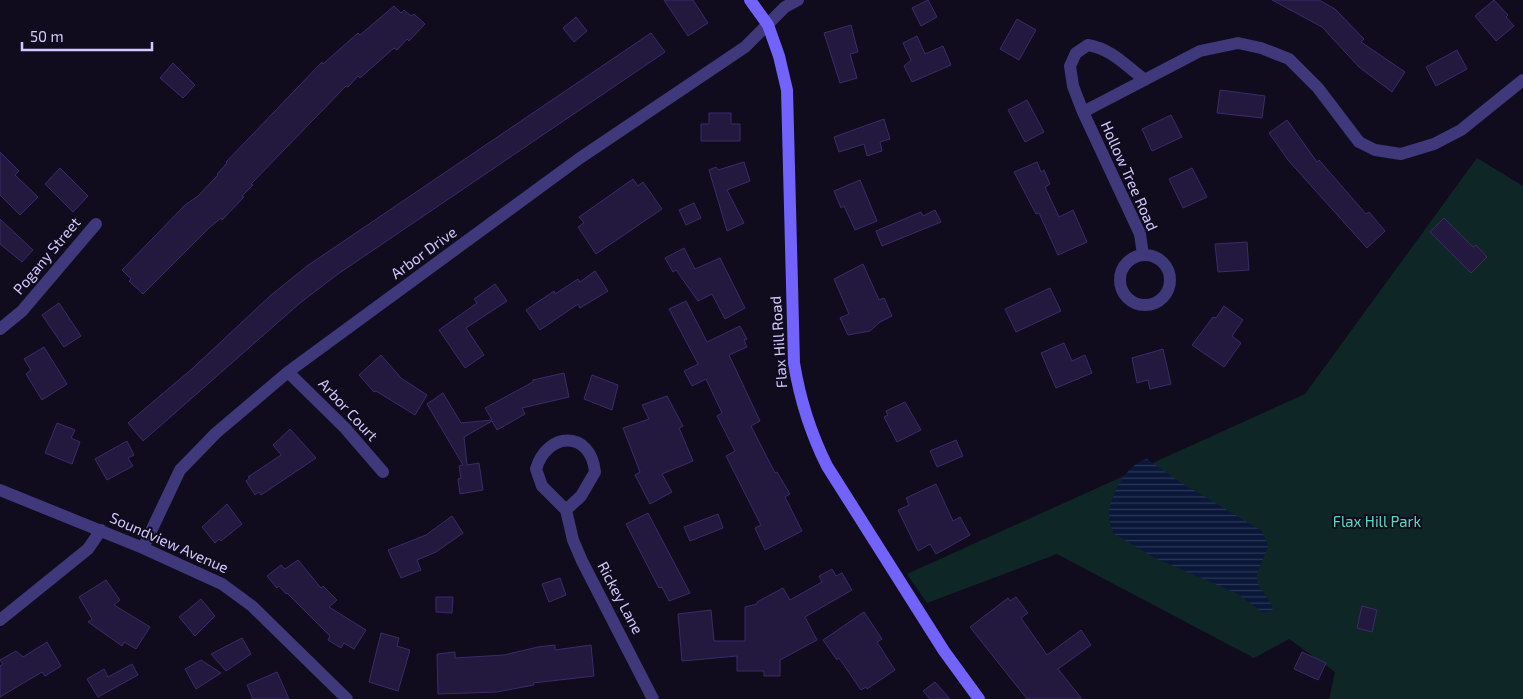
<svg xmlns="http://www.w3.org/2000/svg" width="1523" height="699" viewBox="0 0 1523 699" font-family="'Exo 2',sans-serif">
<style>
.green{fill:#0f2627}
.water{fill:url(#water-rules)}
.building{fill:#23193e;stroke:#3c2b69}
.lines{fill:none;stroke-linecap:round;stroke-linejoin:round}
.street{stroke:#3f387b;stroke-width:12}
.secondary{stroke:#7163fc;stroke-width:12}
.labels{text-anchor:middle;stroke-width:4;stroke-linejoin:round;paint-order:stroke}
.street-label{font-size:15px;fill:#d3c9fe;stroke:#100c1d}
.park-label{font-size:15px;fill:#58dbc3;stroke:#100c1d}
</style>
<defs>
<pattern id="water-rules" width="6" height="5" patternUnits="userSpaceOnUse" patternTransform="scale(1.25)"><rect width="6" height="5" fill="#0a1739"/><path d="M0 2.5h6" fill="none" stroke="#2d3757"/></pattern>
</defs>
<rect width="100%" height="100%" fill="#100c1d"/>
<path class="green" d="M1477,158L1523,186V699H1329L1335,672L1289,639L1254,658L1057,554L927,603L907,574L1305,394Z"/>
<path class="water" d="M1147,459L1180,482L1262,531L1268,546C1266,555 1258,567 1257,576C1256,590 1272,598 1273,611L1262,612L1238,594L1155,558L1113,533C1111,527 1109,521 1109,514C1111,494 1126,464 1147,459Z"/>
<path class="building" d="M664,0H693L708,23L688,36Z
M928,0L937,17L921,26L912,8Z
M1272,0H1319L1335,9L1364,39L1361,42L1405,72L1392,92L1359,67L1322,27Z
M1494,0L1508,15L1506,17L1514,26L1496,41L1475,16Z
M394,6L401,13L404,10L411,16L414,14L425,24L409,41L407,39L397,50L394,48L360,78L358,76L348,87L346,86L251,184L253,185L242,196L244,197L222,220L221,218L209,228L143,294L129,281L131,279L122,270L185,205L198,196L218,175L217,174L227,163L226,162L322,62L323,64L358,33L360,35Z
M576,17L587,31L574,42L563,28Z
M1017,19L1036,30L1019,60L1000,49Z
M851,25L858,52L850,54L857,78L840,83L824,33Z
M651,33L665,52L338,274L300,303L143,441L128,423L193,368L270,296L307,266Z
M917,36L925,54L943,46L951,65L912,82L904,66L911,60L903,43Z
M1457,50L1467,69L1436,86L1426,67Z
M173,63L195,85L183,98L160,78Z
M1220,90L1265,96L1262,118L1217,113Z
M1027,100L1044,132L1025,142L1008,110Z
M709,113H731V124H740V141H701V124H709Z
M1171,115L1182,137L1152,151L1142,129Z
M884,119L890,139L880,142L882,151L867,156L864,144L839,152L834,137Z
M1287,120L1317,162L1319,160L1366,214L1369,212L1385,231L1367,248L1288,160L1269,133Z
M0,152L19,171L15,175L38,197L20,215L0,195Z
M744,162L750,181L727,190L744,223L727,231L709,170L716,167L718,170Z
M1037,162L1041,172L1044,170L1050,184L1045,187L1059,217L1073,210L1087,242L1058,255L1039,213L1036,214L1014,172Z
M60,168L88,196L73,212L45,184Z
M1192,168L1207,197L1183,208L1169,179Z
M633,179L638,186L643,182L662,209L596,254L578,227L584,223L579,217Z
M860,180L877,221L855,230L844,206L841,208L834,191Z
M694,203L701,218L686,225L679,210Z
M935,210L941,222L882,246L876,231L921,212L923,216Z
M1444,218L1473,247L1476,245L1487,257L1471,273L1430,232Z
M0,219L33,250L22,262L0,244Z
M1247,242L1249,270L1218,272L1215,244Z
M684,248L695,269L720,258L745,308L725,319L712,294L698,301L676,270L673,272L665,258Z
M863,264L879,300L884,298L892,316L880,322L870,331L848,335L840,318L849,314L834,279Z
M595,271L608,291L580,308L578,304L540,330L526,310L554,291L555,294L578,279L580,282Z
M495,284L507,301L466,328L484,355L465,368L439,330L477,303L474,299Z
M1050,288L1061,311L1016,332L1005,309Z
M686,301L707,342L740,326L747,339L744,340L747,347L729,355L760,421L751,426L775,473L777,472L790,494L785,497L802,531L765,550L755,528L761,525L726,456L735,451L717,416L722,413L706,379L692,386L684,371L698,364L669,309Z
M59,303L81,336L64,347L42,315Z
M1224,306L1243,320L1232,336L1241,343L1224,367L1192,345L1213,317L1216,318Z
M1064,343L1072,361L1085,355L1092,373L1056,388L1041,353Z
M44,347L67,384L42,400L26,374L31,370L24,359Z
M1163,349L1171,384L1150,389L1148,380L1137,383L1132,358Z
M381,355L401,378L427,395L415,415L376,391L374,392L359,375Z
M564,373L569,397L522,408L525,414L497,430L492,421L464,437L467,465L479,463L483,490L460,494L458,479L461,478L459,466L463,465L427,404L443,393L461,423L492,420L485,408L533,382V380Z
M592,375L618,385L612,410L584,399Z
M667,396L683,426L679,428L693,461L662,474L672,492L650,504L635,475L640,472L623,428L649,419L642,405Z
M905,402L921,430L897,442L884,417L888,415L886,411Z
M57,423L75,430L71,438L80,442L72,464L45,453Z
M290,429L316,458L261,495L259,492L255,495L246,481L250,478L248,477L281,455L273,445Z
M956,440L963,456L937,467L930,451Z
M127,441L134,455L128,458L133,466L107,480L95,459Z
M936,484L953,521L960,517L970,535L936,554L930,544L918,551L898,510L909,505L906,498Z
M227,504L242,524L221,541L219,539L215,543L202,527Z
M648,513L690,593L669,601L662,587L659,588L626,524Z
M718,514L723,528L690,541L684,527Z
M452,516L463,533L436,552L417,560L421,570L401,578L388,550L426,535Z
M298,560L321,588L323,586L337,600L329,607L366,630L354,649L344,643L341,648L328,640L330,636L287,593L286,594L279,586L277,588L267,576L281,565L285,569Z
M832,569L836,576L842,573L852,590L805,617L817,640L780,660V676H764V671H737V656L682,661L678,614L711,610L714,641H745V607L757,604V602L783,588L790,600L822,582L819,576Z
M560,578L566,595L549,602L542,584Z
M106,580L120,600L114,605L150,627L136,649L124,642L122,646L88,622L92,619L79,597Z
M436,597H453L452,613L436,612Z
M1016,597L1028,613L1021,618L1047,655L1081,630L1091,645L1058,669L1082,699H1027L970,627L1008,598L1010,601Z
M201,599L215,616L195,636L179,617Z
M1362,606L1377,610L1372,632L1357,628Z
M864,612L882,639L877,642L895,670L867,689L866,687L861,690L839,658L837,660L823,640Z
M381,633L399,638L397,646L410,650L398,691L369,682Z
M242,638L251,654L226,671L211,654Z
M47,642L61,666L45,676L42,672L0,697V666L3,664L0,660L16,651L23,657Z
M555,645V650L591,645L594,676L533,683L534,685L497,692L438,694L437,654L455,652V658L504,655L538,647Z
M1302,652L1326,663L1318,680L1294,669Z
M201,660L221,673L196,689L185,669Z
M132,664L138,675L98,697L87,679L104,669L108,677Z
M277,672L289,699H253L247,685Z
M935,682L950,699H930L923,691Z"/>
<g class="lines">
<path class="street" d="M1083,112L1200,51L1238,43L1261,48L1289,59L1318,88L1359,142L1375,150L1401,154L1434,144L1461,130L1523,80
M1120 280a25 25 0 1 1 50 0a25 25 0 1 1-50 0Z
M1143,255L1140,234L1083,112L1073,86L1070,66L1076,53L1088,45C1112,49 1126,66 1145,80
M0,329L22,311L96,224
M288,372L345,428L383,472
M0,490L143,548L222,584L252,606L347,699
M566,510L581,496L595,472C591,430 547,431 536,469L542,486L566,510L573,540L582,561L653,699
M143,548L180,470L216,433L288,372L580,158L745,47L785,7L798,0
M0,620L88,549L101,530"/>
<path class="secondary" d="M750,0L768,25L779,56L787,90L794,363C800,400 810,432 827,466L944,651L979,699"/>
</g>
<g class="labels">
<g class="street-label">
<text transform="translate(1129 176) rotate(66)" y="5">Hollow Tree Road</text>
<text transform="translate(424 253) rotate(-36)" y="5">Arbor Drive</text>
<text transform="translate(47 256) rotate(-50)" y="5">Pogany Street</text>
<text transform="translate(779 342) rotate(-94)" y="5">Flax Hill Road</text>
<text transform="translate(348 410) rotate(47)" y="5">Arbor Court</text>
<text transform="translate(169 543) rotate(24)" y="5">Soundview Avenue</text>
<text transform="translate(620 598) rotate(62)" y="5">Rickey Lane</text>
</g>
<g class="park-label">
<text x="1377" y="527">Flax Hill Park</text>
</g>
</g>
<path d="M22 42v8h130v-8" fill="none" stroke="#d3c9fe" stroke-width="2.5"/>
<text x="30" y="42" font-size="15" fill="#d3c9fe" stroke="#100c1d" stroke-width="4" paint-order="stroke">50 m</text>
</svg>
